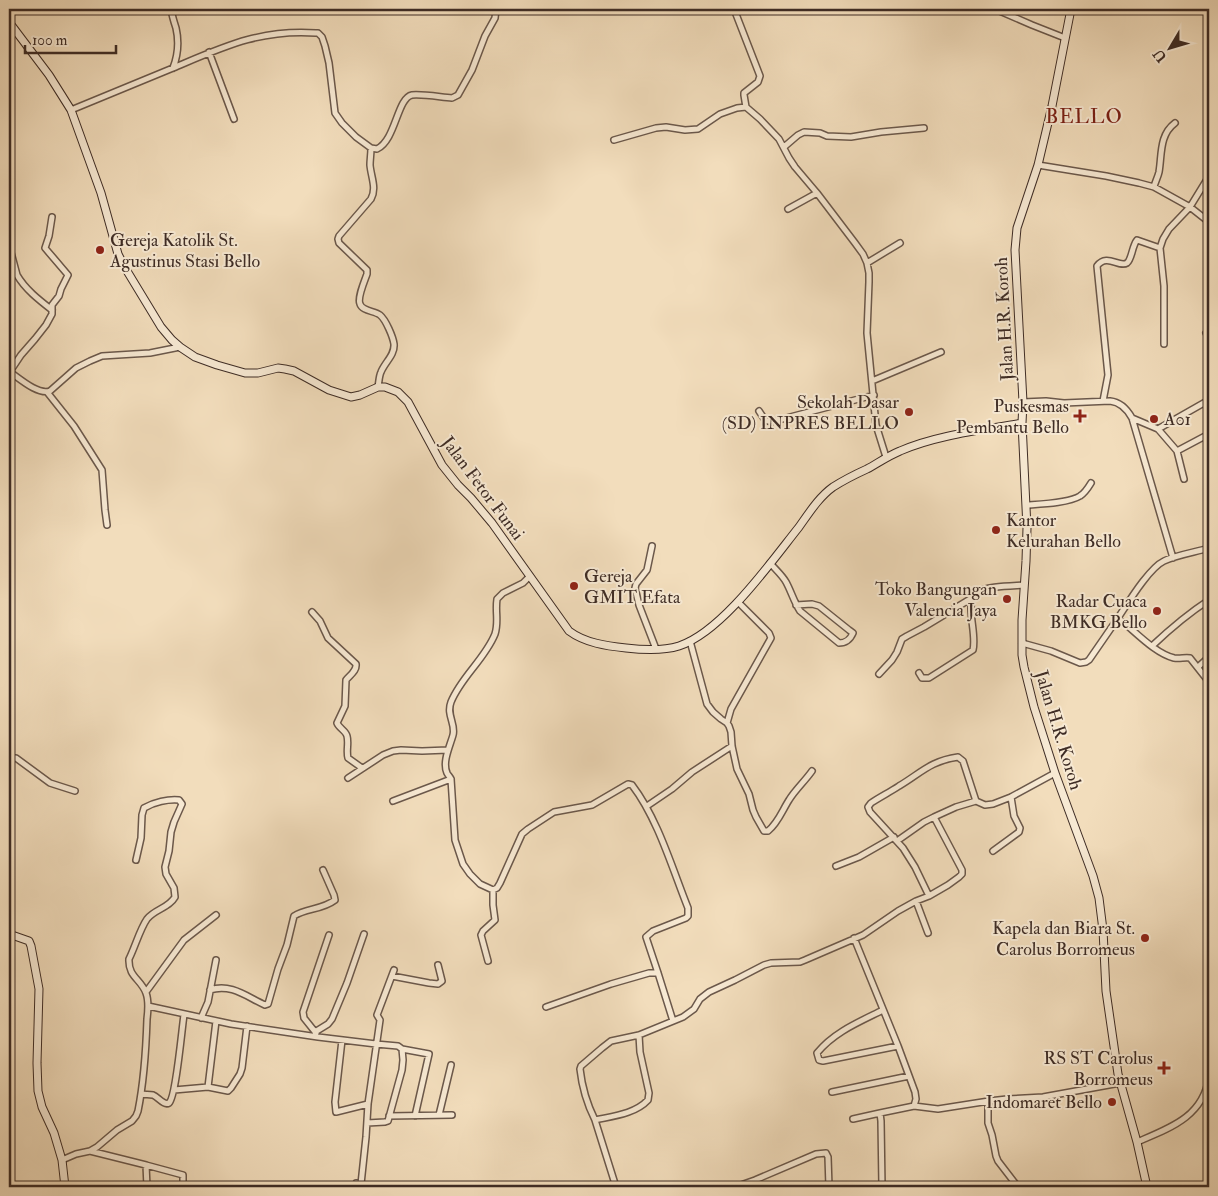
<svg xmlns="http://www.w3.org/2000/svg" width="1218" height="1196" viewBox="0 0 1218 1196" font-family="'IM FELL Double Pica',serif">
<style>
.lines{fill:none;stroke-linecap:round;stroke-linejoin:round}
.street-casing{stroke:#6b584b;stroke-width:8}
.secondary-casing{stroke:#3e2c25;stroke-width:9}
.street{stroke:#f7e9d3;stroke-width:5}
.secondary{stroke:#f7e9d3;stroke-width:7}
.poi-dot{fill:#8f2418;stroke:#f7e9d3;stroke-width:2}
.labels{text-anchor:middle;stroke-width:4;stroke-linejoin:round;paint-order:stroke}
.poi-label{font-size:18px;fill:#3e2c25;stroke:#f7e9d3;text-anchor:end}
.street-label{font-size:18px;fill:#3e2c25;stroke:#f7e9d3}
.quarter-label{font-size:20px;letter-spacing:1px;fill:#7a1f14;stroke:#f7e9d3}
</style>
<rect width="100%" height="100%" fill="#f2ddbc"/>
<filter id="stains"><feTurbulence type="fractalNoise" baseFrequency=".004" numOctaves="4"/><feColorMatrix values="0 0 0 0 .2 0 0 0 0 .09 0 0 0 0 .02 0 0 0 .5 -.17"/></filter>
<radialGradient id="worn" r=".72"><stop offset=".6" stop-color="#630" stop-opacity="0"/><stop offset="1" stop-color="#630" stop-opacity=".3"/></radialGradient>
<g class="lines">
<g class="street-casing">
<path id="street" d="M171,9C172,15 174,22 176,28C179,41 178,55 173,68
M734,9L760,76L758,82L744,93V95L746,107
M995,9L1032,25L1065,38
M845,10L847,9
M209,52L234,119
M71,110C105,96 139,82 173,68C223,47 260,29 316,33H318L322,37L325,46L329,63L335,113L342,123L356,137L371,148L377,149C396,140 397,98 412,95C423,94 440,97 452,98L458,95L472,70L485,36L495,18L496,9
M614,140L656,128L666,127L685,130L698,129L720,114L737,108L746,107L760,119L779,139L789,158L795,167L817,193L855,243L863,254L867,263L869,273V282L867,333L876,425L886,457
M784,147L798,135L804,132L820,133L827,136L851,137L881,132L924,128
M371,148C371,154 370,160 370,165C371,177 377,188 371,199L339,236L338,239L339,243L367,270V274C365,280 357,298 360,304C362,311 375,311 380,315C386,320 393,337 394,344C395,355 385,362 381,372C379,376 379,382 378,387
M1038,165L1106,176L1139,183L1154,187L1190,207L1209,222
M1154,187C1155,182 1158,177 1159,172C1162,155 1159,135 1175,123
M788,209L817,193
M9,245L17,275C25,289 39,300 52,310
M867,263L900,243
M1206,333L1209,339
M1164,344V286L1160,248L1163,239L1169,229L1190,207L1209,176
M10,372C20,379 38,395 50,391L76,368L90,361L102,356L150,353L180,347
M9,373L21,355L35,339L46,325L52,314V305L59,296L61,289L68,275L45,248L49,236L52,217
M872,381L941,352
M47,392L74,426L102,470L105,510L107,525
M1103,401L1108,375L1097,266C1107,253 1119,268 1127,263C1132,259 1132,246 1137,240L1160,248
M1023,402L1046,401L1064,403L1110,401C1120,402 1127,409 1132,418L1173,558
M759,411L765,420L771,422L874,395
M1132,418L1158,429L1177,451L1184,479
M1158,429L1209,400
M1177,451L1209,434
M1027,505C1041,504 1069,503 1080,496C1085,493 1088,488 1091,483
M652,546L647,570L636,584L635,588L639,605L656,649
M770,563C775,569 782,575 786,582C791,591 794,602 800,611L839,643C846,643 850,640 853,633L849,630L819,606L812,604L796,605
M530,576L523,583L503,593L497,599C495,612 499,621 495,634C485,659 461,677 451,702C446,715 456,724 453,735C450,746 442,762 447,773C448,775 450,777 451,779L455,840L463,864L470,874L480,884L493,890L497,888L500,883L522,834L528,829L554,812L592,805L628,784L632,785C658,819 672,868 688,908V916L686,918L653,931L646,937L658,973L673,1021
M312,612L320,621L328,638L356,664C357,671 350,675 346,680L345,706L337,723C339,728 346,731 347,736C349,743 346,751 348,758L362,768
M1118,618C1128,603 1149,568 1164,561C1176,555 1196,552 1209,548
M690,641L707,704L713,712L721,719L727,723L729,726L731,732L732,746L737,769L749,794L753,810L756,817L764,831H768C778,823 782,811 789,800C795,790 805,781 812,771
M1022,643L1051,651L1080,663L1086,662L1089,660L1118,618C1134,630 1154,653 1174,658C1180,659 1185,657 1190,658L1209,682
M1152,646C1170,629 1189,613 1209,600
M1198,667L1209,657
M919,673L922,678H929L973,650C977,634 966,609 974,593C988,586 1008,586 1024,585
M879,674L892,660L897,652L902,639L907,636L924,627L972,598
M727,723L731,709L771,638L769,633L738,602
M9,758H16L50,783L75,791
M348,778L383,755L393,751L401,750L422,751L448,750
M393,801L451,779
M976,801L985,805L993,804L1011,797L1055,773
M647,806L672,789L692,772L732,746
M897,841L924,822L934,817
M993,851L1019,832L1020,828L1014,816L1011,797
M836,866L859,857L894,837
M916,901L928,933
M488,961L481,935L483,931L495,920L493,905V890
M392,976L429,983L438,984L442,981L438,965
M210,990C231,983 247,997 265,1005L268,1004L278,969L287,945L294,916C306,908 322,910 335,900L334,895L323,870
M146,992L184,940L216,915
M148,1006L231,1024L318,1037L376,1044L398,1046L402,1049L403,1060L402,1070L388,1121L385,1122L367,1123
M546,1007L611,984L649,973H658
M883,1010C859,1022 834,1032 817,1053L819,1060L823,1061L898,1046
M201,1018L208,1002L216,960
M315,1032L328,1024L332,1019L347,983L364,934
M316,1033L304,1018L303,1012L329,935
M342,1040L335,1102L336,1112L368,1104
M402,1049L429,1054L415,1116
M208,1087L216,1021
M174,1090L208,1087L228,1091L231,1088L240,1074L242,1068L247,1026
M832,1092L909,1076
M141,1094C145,1095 149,1094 153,1095C158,1097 164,1106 169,1103C176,1097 182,1027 184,1015
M914,1106L938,1109L989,1101
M880,1113L881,1121L882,1187
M439,1115L451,1065
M389,1116L452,1115
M853,1119L880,1113L914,1106L916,1099L915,1092L898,1046L854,938
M595,1120C613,1116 635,1114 648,1100L649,1093L640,1052L639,1035
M1137,1142C1170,1128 1203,1117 1209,1077
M90,1151L146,1165L147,1187
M62,1160L76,1154L90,1151L97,1147L117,1130L132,1121L136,1116L138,1111C144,1081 146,1050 147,1019C148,1011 149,1001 146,993C141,979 128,977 129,959C135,947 140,929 147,919C155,909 169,908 175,897L174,888L166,874L165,867L169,851L171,832L174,822L182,804L179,800C168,799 154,802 144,808L142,815L141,838L136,860
M146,1165L183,1175V1187
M354,1187L356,1183L361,1184
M373,1187L361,1184L366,1137L368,1104L380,1020L377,1015L394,970
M616,1187L595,1120C587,1104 582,1087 580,1069L581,1066L602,1048L611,1041L639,1035L683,1017L694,1009L700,999L709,992L735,980L764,965L771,963L800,962L805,960L863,935L898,911L916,901L929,896L948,885L959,877L962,874V870L934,817L956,807L976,801L963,761L958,757C930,761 921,773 899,786C890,792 880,797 871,803L868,807L870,812L903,848L915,867L929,896
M735,1187L755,1180L816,1154L826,1153L828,1157L829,1187
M1018,1187L998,1161L996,1156L992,1135L988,1123V1107L989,1101L1007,1099L1043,1097L1120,1083"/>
</g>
<g class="secondary-casing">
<path id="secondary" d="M1071,9L1052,106L1038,165L1017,228L1015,250L1023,402L1022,423L1027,528L1026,561L1022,620V655L1024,667L1034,707L1055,773L1093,876L1099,898L1103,930L1106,991L1118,1074L1137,1142L1147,1187
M9,22L49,75L71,110L101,193L118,254L124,266L161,327L172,340L180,347L195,357L217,365L245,373H258L278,368L285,369L294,371L329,390L351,397L360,395L378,387H385L398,392L408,402L442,465L458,485L471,498L492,523L569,631C585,643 607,646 626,648C643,650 663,651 679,646C722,632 771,562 799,527C809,513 819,497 833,487C844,480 856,474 867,469C878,463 888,456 900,451C936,435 983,430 1022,423
M9,934L29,941L31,946L39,989L37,1063L38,1091L42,1107L54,1133L62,1160L65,1187"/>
</g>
<use href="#street" class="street"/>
<use href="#secondary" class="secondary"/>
</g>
<g class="poi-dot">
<circle cx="100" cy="250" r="5"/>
<circle cx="909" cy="412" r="5"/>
<path d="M1077.5 408.5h5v5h5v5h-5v5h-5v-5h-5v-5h5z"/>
<circle cx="1154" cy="419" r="5"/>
<circle cx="996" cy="530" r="5"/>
<circle cx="574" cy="586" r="5"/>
<circle cx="1007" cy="599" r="5"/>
<circle cx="1157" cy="611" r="5"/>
<circle cx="1145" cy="938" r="5"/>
<path d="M1161.5 1060.5h5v5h5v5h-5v5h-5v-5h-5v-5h5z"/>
<circle cx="1112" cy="1102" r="5"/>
</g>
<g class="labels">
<g class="poi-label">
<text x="110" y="246" text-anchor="start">Gereja Katolik St.<tspan x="110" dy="21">Agustinus Stasi Bello</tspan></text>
<text x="899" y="408">Sekolah Dasar<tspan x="899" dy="21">(SD) INPRES BELLO</tspan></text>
<text x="1069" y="412">Puskesmas<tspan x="1069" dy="21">Pembantu Bello</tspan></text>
<text x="1164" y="425" text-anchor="start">A01</text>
<text x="1006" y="526" text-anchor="start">Kantor<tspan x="1006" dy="21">Kelurahan Bello</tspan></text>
<text x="584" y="582" text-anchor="start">Gereja<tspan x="584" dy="21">GMIT Efata</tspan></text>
<text x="997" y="595">Toko Bangungan<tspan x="997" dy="21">Valencia Jaya</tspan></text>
<text x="1147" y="607">Radar Cuaca<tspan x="1147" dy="21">BMKG Bello</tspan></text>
<text x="1135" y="934">Kapela dan Biara St.<tspan x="1135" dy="21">Carolus Borromeus</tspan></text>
<text x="1153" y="1064">RS ST Carolus<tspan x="1153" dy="21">Borromeus</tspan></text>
<text x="1102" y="1108">Indomaret Bello</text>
</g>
<g class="street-label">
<text transform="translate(1004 319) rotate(-93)" y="6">Jalan H.R. Koroh</text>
<text transform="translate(483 488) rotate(53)" y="6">Jalan Fetor Funai</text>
<text transform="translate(1059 730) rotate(73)" y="6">Jalan H.R. Koroh</text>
</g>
<g class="quarter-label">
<text x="1084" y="123">BELLO</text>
</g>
</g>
<rect width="1218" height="1196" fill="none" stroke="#f2ddbc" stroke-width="30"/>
<rect x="10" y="10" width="1198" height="1176" fill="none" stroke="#3e2c25" stroke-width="2.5"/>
<rect x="15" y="15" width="1188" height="1166" fill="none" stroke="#3e2c25"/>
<g transform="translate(1170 48) rotate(232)" stroke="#f7e9d3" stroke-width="4" paint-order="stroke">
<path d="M0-4L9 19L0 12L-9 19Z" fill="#3e2c25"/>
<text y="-8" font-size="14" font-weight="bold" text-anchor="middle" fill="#3e2c25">U</text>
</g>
<path d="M25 45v8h91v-8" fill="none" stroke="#3e2c25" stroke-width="2.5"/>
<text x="32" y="45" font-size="15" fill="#3e2c25" stroke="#f7e9d3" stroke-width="4" paint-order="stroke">100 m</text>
<rect width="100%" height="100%" filter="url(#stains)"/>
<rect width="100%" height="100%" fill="url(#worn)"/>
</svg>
